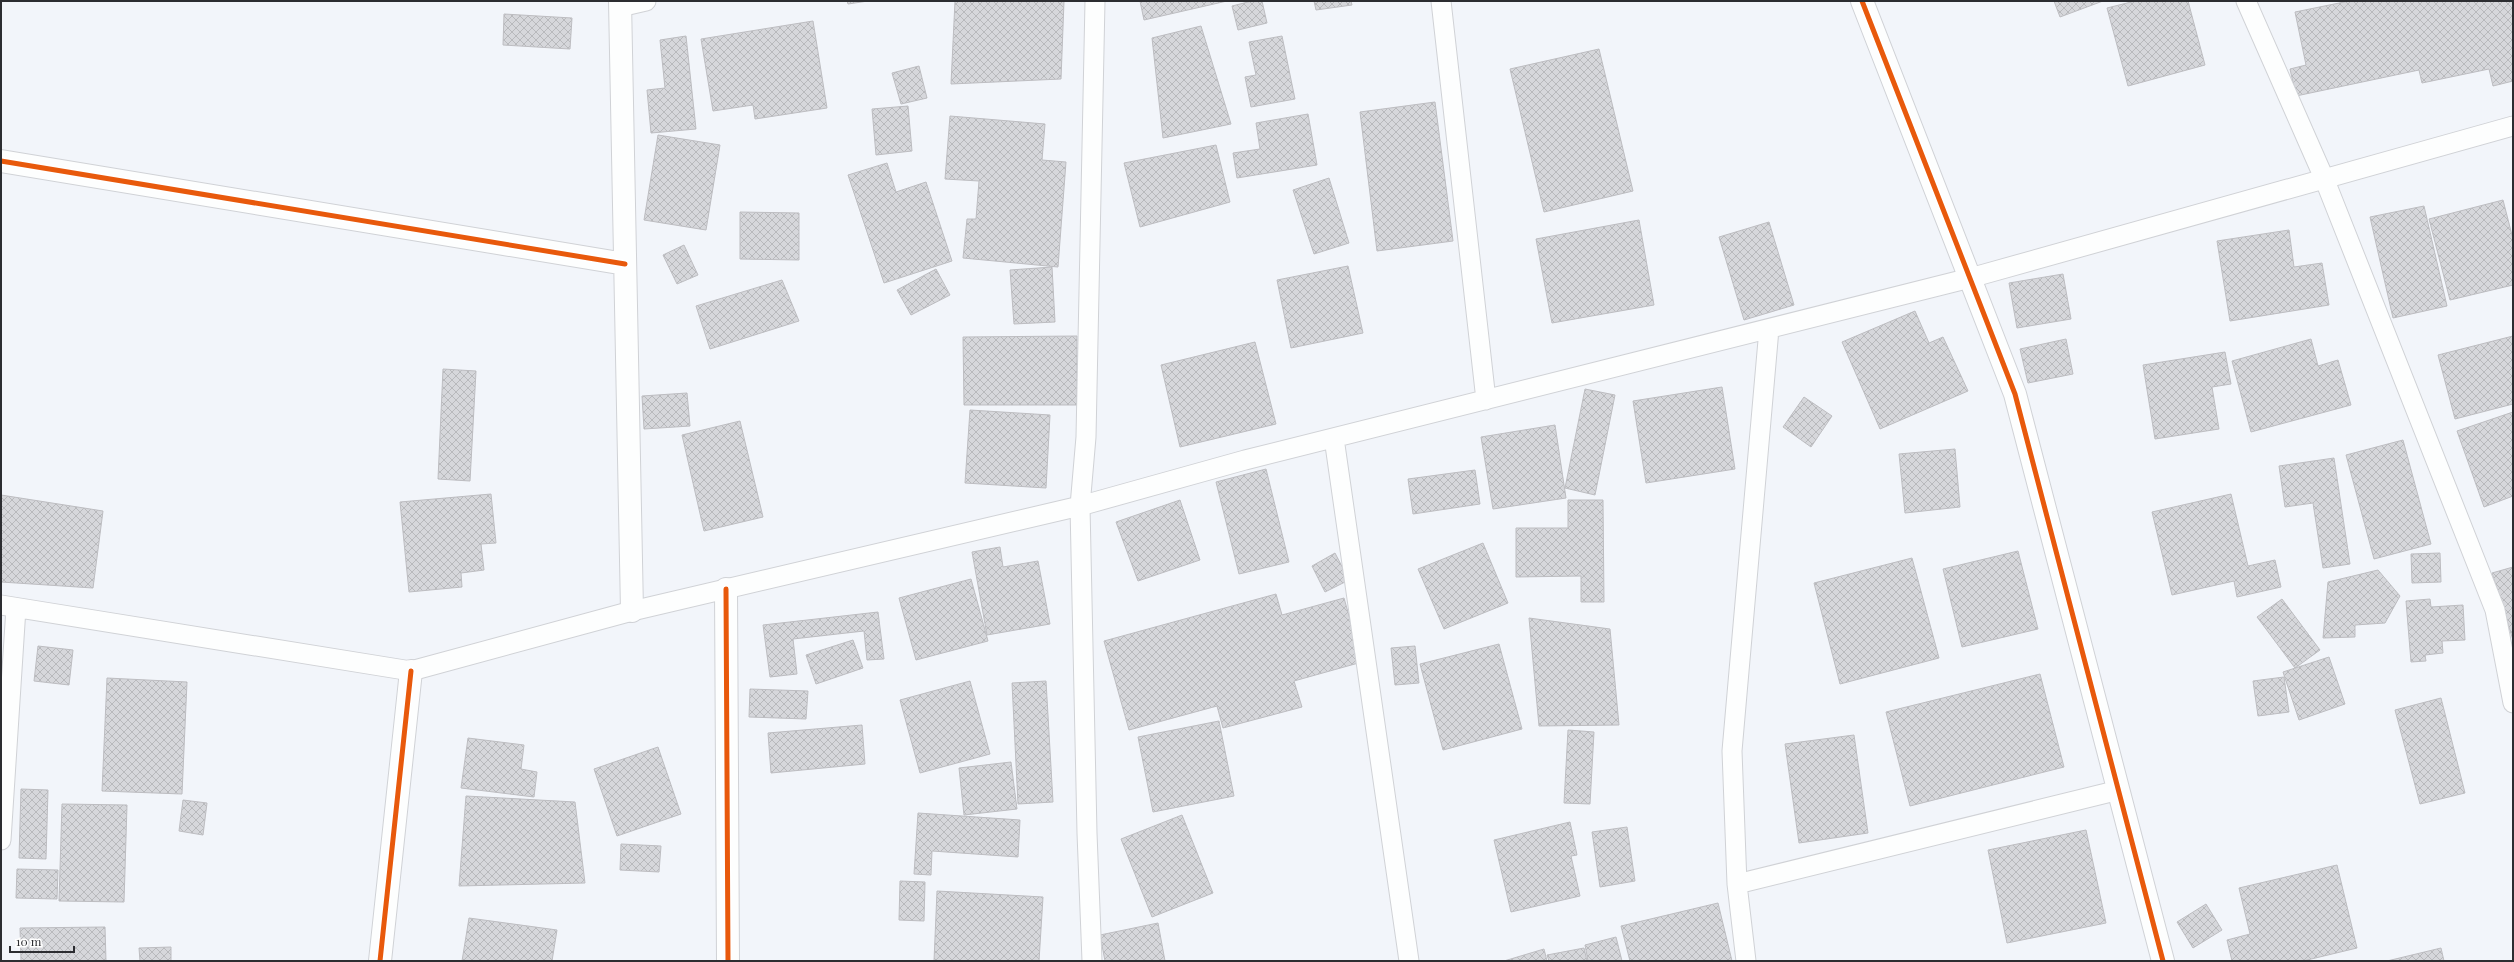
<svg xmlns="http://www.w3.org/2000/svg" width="2514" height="962" viewBox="0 0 2514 962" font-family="'Playfair Display',serif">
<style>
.building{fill:url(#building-cross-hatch);stroke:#bdbdc1}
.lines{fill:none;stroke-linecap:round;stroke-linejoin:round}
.service-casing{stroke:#d0d2d6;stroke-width:21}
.minor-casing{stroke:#d0d2d6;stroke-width:24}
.service{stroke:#fdfefe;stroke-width:19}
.minor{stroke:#fdfefe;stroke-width:22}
.cycleway-casing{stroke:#fff;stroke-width:8}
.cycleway{stroke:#e8590c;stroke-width:5}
</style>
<defs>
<pattern id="building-cross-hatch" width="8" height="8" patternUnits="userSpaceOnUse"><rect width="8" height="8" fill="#d6d7db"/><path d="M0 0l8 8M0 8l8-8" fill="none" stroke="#b8b9bc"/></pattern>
</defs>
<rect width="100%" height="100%" fill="#f2f5fa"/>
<path class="building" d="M847,1H868L848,4Z
M955,1H1064L1061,79L951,84Z
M1140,1H1227L1144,20Z
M1252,1H1262L1267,23L1238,30L1232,6Z
M1314,1H1351L1352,5L1316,10Z
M2054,1H2103L2060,17Z
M2135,1H2188L2205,65L2128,86L2107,8Z
M2349,1H2513V81L2493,86L2489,69L2422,83L2419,70L2296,96L2290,69L2306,65L2295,12Z
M504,14L572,18L570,49L503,45Z
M813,21L827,108L755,119L753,105L713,111L701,39Z
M1201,26L1231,124L1163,138L1152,38Z
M686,36L696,129L651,133L647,90L665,88L660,40Z
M1282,36L1295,99L1251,107L1245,77L1256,75L1249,42Z
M1599,49L1633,191L1544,212L1510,69Z
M919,66L927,98L901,104L892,73Z
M1435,102L1453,241L1377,251L1360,112Z
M908,106L912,151L876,155L872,109Z
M1308,114L1317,165L1237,178L1233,153L1260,149L1256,123Z
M950,116L1045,124L1042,160L1066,162L1058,267L963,258L967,219H976L979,181L945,179Z
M658,135L720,145L706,230L644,220Z
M1216,145L1230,202L1140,227L1124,163Z
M887,163L896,192L926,182L952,261L884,283L848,175Z
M1329,178L1349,243L1314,254L1293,190Z
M2503,200L2513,239V285L2450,300L2429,219Z
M2424,206L2447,306L2393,318L2370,217Z
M740,212L799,213V260L740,259Z
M1639,220L1654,305L1552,323L1536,239Z
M1769,222L1794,305L1744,320L1719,237Z
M2289,230L2294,267L2322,263L2329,305L2230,321L2217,241Z
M684,245L698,275L677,284L663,255Z
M1348,266L1363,333L1291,348L1277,280Z
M1052,267L1055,322L1014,324L1010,270Z
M936,269L950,295L911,315L897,290Z
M2063,274L2071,319L2017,328L2009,283Z
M782,280L799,321L710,349L696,306Z
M1915,311L1929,343L1943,337L1968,391L1880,429L1842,342Z
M1077,336V405H964L963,337Z
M2513,336V404L2455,419L2438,355Z
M2066,339L2073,374L2028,383L2020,349Z
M2311,339L2318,366L2338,360L2351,405L2251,432L2232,361Z
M1255,342L1276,424L1180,447L1161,365Z
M2225,352L2231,384L2212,387L2219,429L2155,439L2143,365Z
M443,369L476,371L470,481L438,479Z
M1722,387L1735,469L1646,483L1633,401Z
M1585,389L1615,395L1595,495L1565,488Z
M687,393L690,426L644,429L642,396Z
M1804,397L1832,416L1811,447L1783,427Z
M970,410L1050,415L1046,488L965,483Z
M2513,412V496L2484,507L2457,431Z
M740,421L763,517L704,531L682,435Z
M1555,425L1566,498L1493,509L1481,437Z
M2403,440L2431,544L2374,559L2346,455Z
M1955,449L1960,507L1905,513L1899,454Z
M2334,458L2350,564L2323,568L2313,503L2285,507L2279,466Z
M1266,469L1289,562L1239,574L1216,482Z
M1475,470L1480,504L1413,514L1408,479Z
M491,494L496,543L481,544L484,570L461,573L462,587L409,592L400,502Z
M2231,494L2248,566L2275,560L2281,587L2237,597L2234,581L2172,595L2152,512Z
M1,495L103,511L93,588L1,582Z
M1180,500L1200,560L1138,581L1116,522Z
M1568,500H1603L1604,602H1581V576L1516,577V528H1568Z
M1483,543L1508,603L1444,629L1418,569Z
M1000,547L1003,567L1038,561L1050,624L987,635L972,552Z
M2018,551L2038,629L1962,647L1943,569Z
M1335,553L1349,580L1325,592L1312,566Z
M2440,553L2441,582L2412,583L2411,554Z
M1912,558L1939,658L1840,684L1814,583Z
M2513,567V640L2492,573Z
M2378,570L2400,596L2385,623L2355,625V637L2323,638L2328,582Z
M971,579L988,641L916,660L899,598Z
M1276,594L1282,615L1344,598L1362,662L1294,681L1302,707L1223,728L1217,706L1129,730L1104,641Z
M2282,599L2320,650L2295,668L2257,617Z
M2430,599L2431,607L2463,605L2465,640L2442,641L2443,653L2425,655L2426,661L2411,662L2406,601Z
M878,612L884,659L867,660L864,631L793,639L797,674L770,677L763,625Z
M1529,618L1610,629L1619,725L1539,726Z
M853,640L863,668L816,684L806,655Z
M1499,644L1522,729L1443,750L1420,664Z
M38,646L73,650L69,685L34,681Z
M1415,646L1419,683L1395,685L1391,648Z
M2329,657L2345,704L2299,720L2283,672Z
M2040,674L2064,767L1910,806L1886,712Z
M2284,677L2289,712L2258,716L2253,681Z
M107,678L187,682L182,794L102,791Z
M970,681L990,754L920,773L900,700Z
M1046,681L1053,802L1018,804L1012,683Z
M750,689L808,691L806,719L749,717Z
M2441,698L2465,793L2420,804L2395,710Z
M1219,721L1234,796L1153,812L1138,737Z
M862,725L865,764L771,773L768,733Z
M1568,730L1594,732L1590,804L1564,803Z
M1854,735L1868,833L1799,843L1785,744Z
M468,738L524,745L521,769L537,772L534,797L461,788Z
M658,747L681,814L617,836L594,769Z
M1011,762L1017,809L964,815L959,768Z
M21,789L48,790L46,859L19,858Z
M466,796L575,802L585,883L459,886Z
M183,800L207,803L203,835L179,831Z
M62,804L127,805L124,902L59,901Z
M918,813L1020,820L1018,857L932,851L931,875L914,874Z
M1182,815L1213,893L1152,917L1121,839Z
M1570,822L1577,855L1571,856L1580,896L1511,912L1494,840Z
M1627,827L1635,881L1600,887L1592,832Z
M2086,830L2106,923L2007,943L1988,850Z
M621,844L661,846L659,872L620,870Z
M2337,865L2357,948L2303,961H2232L2227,940L2250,934L2239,888Z
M17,869L58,870L57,899L16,898Z
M900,881L925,882L924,921L899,920Z
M937,891L1043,897L1039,961H934Z
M1718,903L1732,961H1630L1621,926Z
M2206,904L2222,930L2193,948L2177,922Z
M469,918L557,930L552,961H462Z
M1158,923L1165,961H1105L1100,935Z
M105,927L106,961H21L20,928Z
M1616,937L1622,961H1588L1585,945Z
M171,947V961H140L139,948Z
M1584,948L1587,961H1549L1547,955Z
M2441,948L2444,961H2387Z
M1544,949L1547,961H1504Z"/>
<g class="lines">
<g class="service-casing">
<path id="service" d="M1441,1L1486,400
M2246,1L2324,178L2495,610L2513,703
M620,7L646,1
M1334,438L1409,961
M1,605L411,671L632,611L1080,506L1245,460L1970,278L2513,126
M1,840L16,608
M1737,884L2119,790
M1092,961L1087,833L1080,506L1086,437L1095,1
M1746,961L1737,884L1732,751L1769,329"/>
</g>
<g class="minor-casing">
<path id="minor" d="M620,1L632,611
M1862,1L2015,394L2163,961
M1,161L625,264
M726,589L728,961
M380,961L411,671"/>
</g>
<use href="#service" class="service"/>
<use href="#minor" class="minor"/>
<g class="cycleway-casing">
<path id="cycleway" d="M1862,1L2015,394L2163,961
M1,161L625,264
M726,589L728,961
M380,961L411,671"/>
</g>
<use href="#cycleway" class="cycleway"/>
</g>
<rect width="2514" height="962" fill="none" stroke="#2c2d31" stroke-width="4"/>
<path d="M10 946v6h64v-6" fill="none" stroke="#2c2d31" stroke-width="2"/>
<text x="16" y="946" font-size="12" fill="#2c2d31" stroke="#ffffff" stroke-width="3" paint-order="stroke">10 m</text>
</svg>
